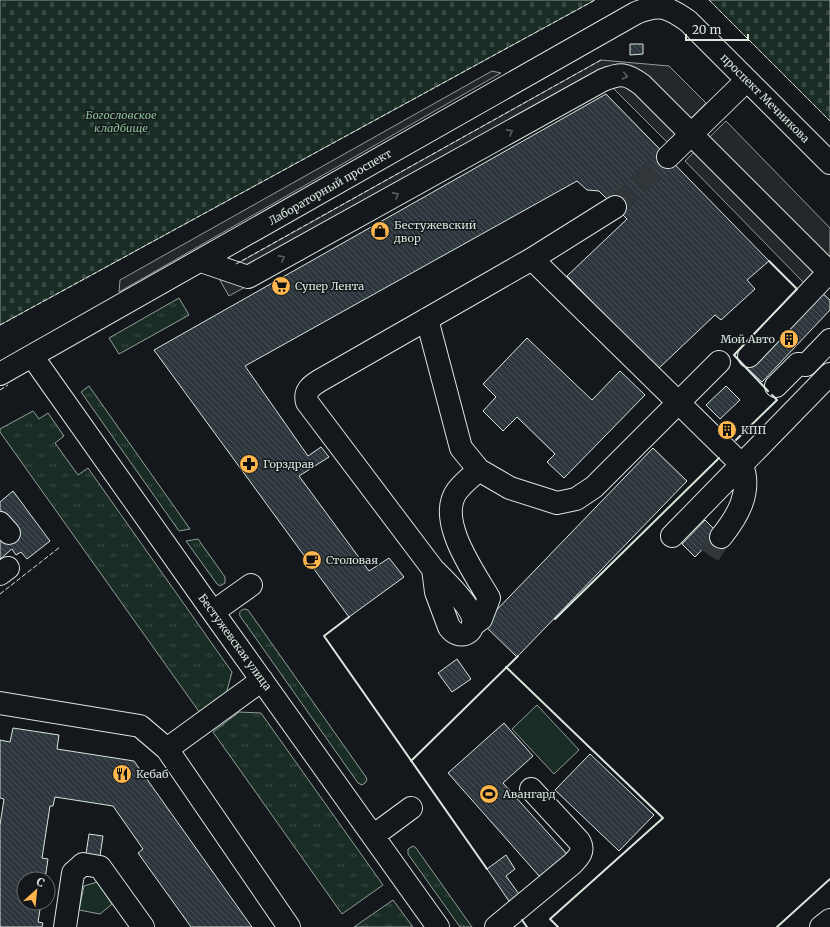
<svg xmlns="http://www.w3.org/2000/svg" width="830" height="927" viewBox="0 0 830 927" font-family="Merriweather,serif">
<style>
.grass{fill:url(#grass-tufts);stroke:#939e99}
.cemetery{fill:url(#cemetery-stones);stroke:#939e99}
.park{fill:#1a2d24;stroke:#939e99}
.parking{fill:#24282b;stroke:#939e99}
.building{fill:url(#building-back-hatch);stroke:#d8e6dc}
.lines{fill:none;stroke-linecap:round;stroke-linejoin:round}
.minor-tunnel{stroke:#313739;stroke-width:22;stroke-dasharray:22 11;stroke-linecap:butt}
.minor-casing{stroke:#d8e6dc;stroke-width:24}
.minor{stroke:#14181c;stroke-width:22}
.fence{stroke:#d8e6dc;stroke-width:1;stroke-dasharray:5 2;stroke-linecap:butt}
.wall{stroke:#d8e6dc;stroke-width:2}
.oneway{stroke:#59605f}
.labels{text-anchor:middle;stroke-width:3;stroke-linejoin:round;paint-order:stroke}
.street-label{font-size:11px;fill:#d8e6dc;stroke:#14181c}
.park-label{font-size:11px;font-style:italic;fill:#8ac095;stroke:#14181c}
.poi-label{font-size:11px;fill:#d8e6dc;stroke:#14181c;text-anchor:start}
</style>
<defs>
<pattern id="grass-tufts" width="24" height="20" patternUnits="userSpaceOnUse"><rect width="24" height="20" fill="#1a2d24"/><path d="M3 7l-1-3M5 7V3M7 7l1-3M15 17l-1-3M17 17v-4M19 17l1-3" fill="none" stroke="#3b4b43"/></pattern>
<pattern id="cemetery-stones" width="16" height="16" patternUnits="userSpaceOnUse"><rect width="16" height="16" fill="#1a2d24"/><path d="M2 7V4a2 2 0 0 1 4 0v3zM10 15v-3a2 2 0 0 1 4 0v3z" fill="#3b4b43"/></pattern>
<pattern id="building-back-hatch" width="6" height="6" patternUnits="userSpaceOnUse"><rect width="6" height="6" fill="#2c363c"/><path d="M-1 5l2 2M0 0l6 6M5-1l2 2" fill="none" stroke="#4a5358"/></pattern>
</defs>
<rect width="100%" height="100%" fill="#14181c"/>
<path class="grass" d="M179,298L189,315L119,354L109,338Z
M89,386L190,529L179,531L81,392Z
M33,411L39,419L48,413L64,436L55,443L78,475L88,468L232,672L226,694L200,713L0,432V429Z
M198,539L225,577V583L220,586L217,584L186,541Z
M245,609L248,610L366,777L367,780L365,783L362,785L358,783L240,616C239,612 240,610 245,609Z
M239,712L261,713L383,885L342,914L213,732Z
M413,846L416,848L472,927H460L408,854V849Z
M393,900L413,927H354Z"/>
<path class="cemetery" d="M0,0H595L0,325Z
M709,0H830V121Z"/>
<path class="park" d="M537,705L579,750L554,774L512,729Z
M97,882L112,904L100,914L79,910L84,886Z"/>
<path class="parking" d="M601,60L669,66L706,103L667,142L610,85L229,296L217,275Z
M492,71L501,73L119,292L120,280Z
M726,121L830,228V261L804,283L685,161Z"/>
<path class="building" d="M630,44H643V54L630,55Z
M606,94L769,261L747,280L755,289L721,320L715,315L658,369L567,276L627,219L599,191L587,190L577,181L245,366L308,456L321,447L329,457L299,476L369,571L389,558L404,577L349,617L154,350Z
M820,291L830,300V310L762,382L747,368Z
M527,338L592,400L620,371L645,395L564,478L547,462L555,454L517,417L503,431L483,411L496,397L483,384Z
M726,386L740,400L720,419L706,405Z
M727,424L734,430L728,436L721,430Z
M653,448L687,481L517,657L483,624Z
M13,491L50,541L27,559L21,552L16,555L12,549L0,559V534L19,532L0,509V502Z
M705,520L718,533L695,557L682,544Z
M457,659L471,679L452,692L438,673Z
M504,723L533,756L503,783L567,854L540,877L448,773Z
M13,728L59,735L57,749L134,761L252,927H191L138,853L143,849L113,806L55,797L53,806H50L42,858L48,859L45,879H24V903H41L38,922L43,923L42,927H0V825L4,799L0,798V740L10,742Z
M590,754L654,815L619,851L555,790Z
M89,834L103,836L100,856L86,854Z
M506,855L515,869L506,876L521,897L511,904L487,869Z"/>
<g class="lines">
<path class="minor-tunnel" d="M615,207L668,157
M709,555L721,537"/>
<g class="minor-casing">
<path id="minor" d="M668,157L747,80
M532,259L742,465C752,492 738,516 721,537
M201,261L248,277L603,80C621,73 626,73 642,85L830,273
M427,319L461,448L479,470
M32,356L213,612L438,927
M749,356L829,272
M0,374L636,13C660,3 668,7 688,21L830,163
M776,386L798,364L806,365L830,340
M0,523L9,533
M672,536L830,374
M433,569L436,592L449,627C459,641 475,634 473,619C471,606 443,579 433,569L307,402C304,391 311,386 319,381L532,259L615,207
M0,574L8,568
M213,612L251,585
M473,625L481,619L489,598C474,572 436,520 457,491C463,483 472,476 479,470L510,488L557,503L576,499L594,487L719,362
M0,703L140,726L167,749L289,927
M167,749L262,680
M373,836L411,808
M65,927L73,873L83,864L100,867L143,927
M496,927L572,864C579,857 585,851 579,841L531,789
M821,927L830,920"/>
</g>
<use href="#minor" class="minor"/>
<path class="fence" d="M709,0L830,121
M236,264L601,60
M0,325L595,0
M0,390L8,385
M0,594L60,547"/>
<path class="wall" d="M768,391L734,355L797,289L769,261
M736,440L777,400L772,395
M349,617L324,636L487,869
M555,619L719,458
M506,667L663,818L550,919L558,927
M411,761L518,656
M522,920L527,927
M777,927L830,879"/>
</g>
<defs><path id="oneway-chevron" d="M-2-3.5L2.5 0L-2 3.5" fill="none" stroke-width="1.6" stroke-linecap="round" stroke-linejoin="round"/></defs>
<g class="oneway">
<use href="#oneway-chevron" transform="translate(625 76) rotate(12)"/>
<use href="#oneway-chevron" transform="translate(510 132) rotate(-29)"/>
<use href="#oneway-chevron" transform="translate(396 195) rotate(-29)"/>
<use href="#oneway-chevron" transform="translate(282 258) rotate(-29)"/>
</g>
<defs>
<g id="shop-disc" transform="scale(1)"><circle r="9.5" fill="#ffb74d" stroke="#14181c"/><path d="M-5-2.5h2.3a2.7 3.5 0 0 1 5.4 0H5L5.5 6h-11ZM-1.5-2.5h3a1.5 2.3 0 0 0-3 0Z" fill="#111"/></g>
<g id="supermarket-disc" transform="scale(1)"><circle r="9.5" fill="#ffb74d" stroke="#14181c"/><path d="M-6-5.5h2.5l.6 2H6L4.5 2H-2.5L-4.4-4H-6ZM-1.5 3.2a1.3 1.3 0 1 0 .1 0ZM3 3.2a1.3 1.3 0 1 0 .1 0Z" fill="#111"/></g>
<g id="building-disc" transform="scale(1)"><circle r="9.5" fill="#ffb74d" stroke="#14181c"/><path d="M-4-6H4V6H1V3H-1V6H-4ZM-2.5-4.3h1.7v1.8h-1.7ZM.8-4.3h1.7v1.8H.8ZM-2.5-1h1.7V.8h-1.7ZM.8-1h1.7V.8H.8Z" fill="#111"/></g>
<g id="pharmacy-disc" transform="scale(1)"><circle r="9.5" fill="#ffb74d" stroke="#14181c"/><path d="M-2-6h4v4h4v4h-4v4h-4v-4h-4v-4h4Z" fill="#111"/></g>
<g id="cafe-disc" transform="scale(1)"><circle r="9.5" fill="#ffb74d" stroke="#14181c"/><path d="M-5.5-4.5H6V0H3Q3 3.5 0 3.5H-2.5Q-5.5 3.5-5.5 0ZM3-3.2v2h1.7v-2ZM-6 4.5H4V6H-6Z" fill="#111"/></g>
<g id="restaurant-disc" transform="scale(1)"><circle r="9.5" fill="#ffb74d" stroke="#14181c"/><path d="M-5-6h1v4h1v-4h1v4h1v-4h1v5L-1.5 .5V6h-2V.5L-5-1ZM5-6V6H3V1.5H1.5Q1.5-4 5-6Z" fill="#111"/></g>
<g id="stadium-disc" transform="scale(1)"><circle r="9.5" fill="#ffb74d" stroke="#14181c"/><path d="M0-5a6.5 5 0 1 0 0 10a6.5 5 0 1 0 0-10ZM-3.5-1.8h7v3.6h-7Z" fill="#111"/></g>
</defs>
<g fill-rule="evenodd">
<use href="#shop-disc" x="380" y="231"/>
<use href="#supermarket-disc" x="281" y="286"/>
<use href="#building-disc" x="789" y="339"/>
<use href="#building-disc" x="727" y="430"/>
<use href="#pharmacy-disc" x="249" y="464"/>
<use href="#cafe-disc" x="312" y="560"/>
<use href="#restaurant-disc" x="122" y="774"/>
<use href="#stadium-disc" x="489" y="794"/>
</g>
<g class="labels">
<g class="street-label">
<text transform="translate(765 98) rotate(45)" y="4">проспект Мечникова</text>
<text transform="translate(330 187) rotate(-30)" y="4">Лабораторный проспект</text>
<text transform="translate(235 642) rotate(54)" y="4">Бестужевская улица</text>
</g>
<g class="park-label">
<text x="121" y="119">Богословское<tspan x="121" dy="13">кладбище</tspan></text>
</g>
<g class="poi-label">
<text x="394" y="229">Бестужевский<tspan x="394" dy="13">двор</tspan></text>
<text x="295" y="290">Супер Лента</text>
<text x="775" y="343" text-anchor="end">Мой Авто</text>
<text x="741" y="434">КПП</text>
<text x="263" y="468">Горздрав</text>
<text x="326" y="564">Столовая</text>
<text x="136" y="778">Кебаб</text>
<text x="503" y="798">Авангард</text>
</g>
</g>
<g transform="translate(36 891) rotate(27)"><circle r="19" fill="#14181c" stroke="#626a69"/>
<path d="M0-3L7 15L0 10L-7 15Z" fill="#ffb74d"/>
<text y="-6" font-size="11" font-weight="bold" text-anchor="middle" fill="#d8e6dc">С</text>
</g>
<path d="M686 34v6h62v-6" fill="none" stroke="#d8e6dc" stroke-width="2"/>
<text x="692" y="34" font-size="12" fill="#d8e6dc" stroke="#14181c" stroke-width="3" paint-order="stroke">20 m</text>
</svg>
